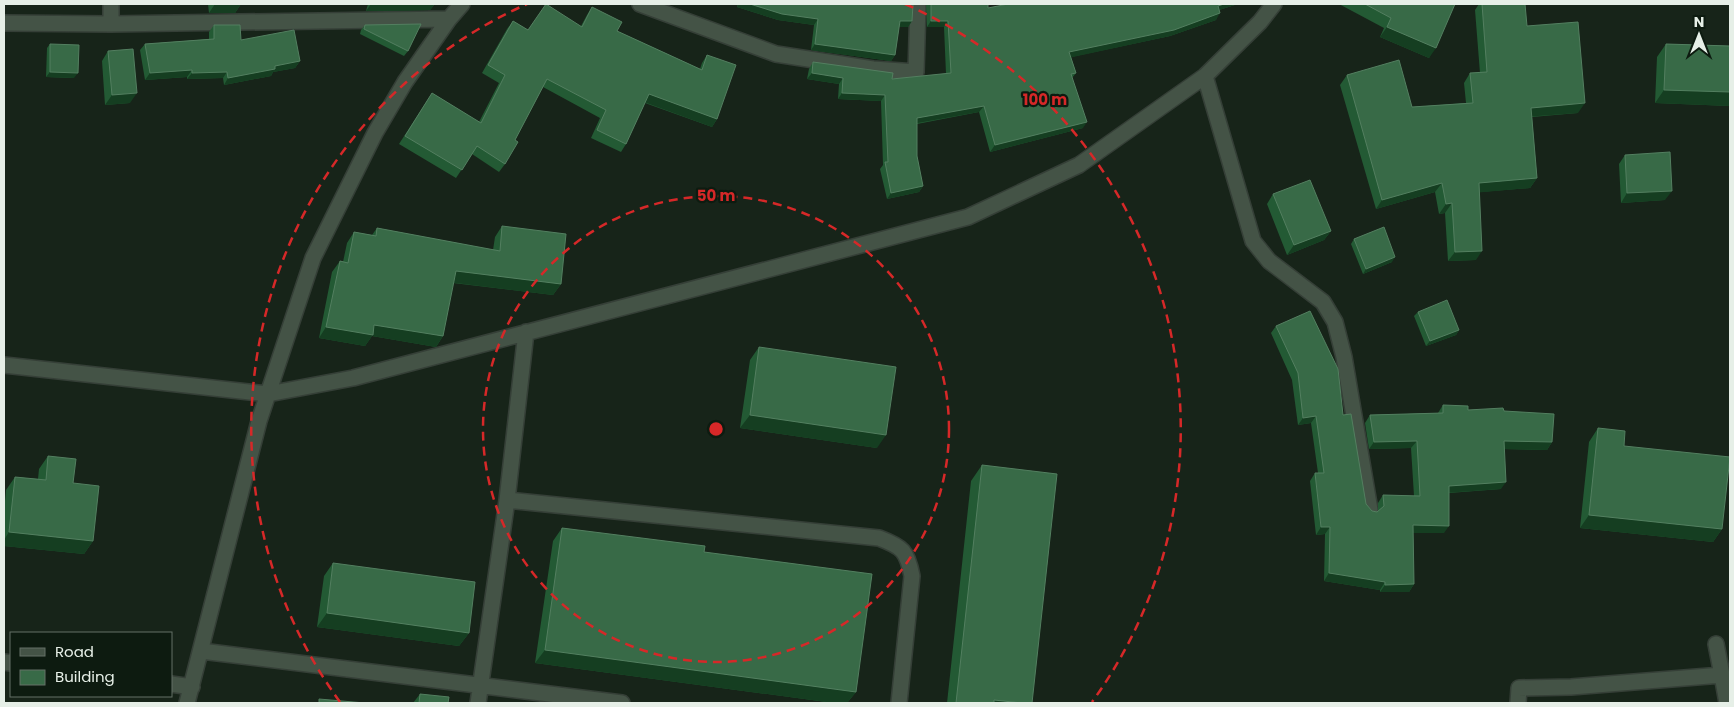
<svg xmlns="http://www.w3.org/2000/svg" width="1734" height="707" viewBox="0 0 1734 707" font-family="Poppins,sans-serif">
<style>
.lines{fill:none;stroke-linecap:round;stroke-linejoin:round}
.minor-casing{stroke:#353f37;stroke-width:18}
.minor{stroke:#445346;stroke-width:15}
.wall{fill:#235a34}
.shaded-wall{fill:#153e21}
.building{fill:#386a47;stroke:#537f60}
.ring{fill:none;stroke:#d62828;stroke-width:2.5;stroke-dasharray:9 6}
.centre{fill:#d62828;stroke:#0d1b10;stroke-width:2.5}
.ring-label{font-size:15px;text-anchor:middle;font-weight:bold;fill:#d62828;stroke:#0d1b10;stroke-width:4.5;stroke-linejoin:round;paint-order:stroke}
</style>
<rect width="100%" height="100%" fill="#172419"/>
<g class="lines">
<g class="minor-casing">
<path id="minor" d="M111,4V24
M640,4L776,54L873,69L916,72L918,4
M4,23L111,24L449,19
M1205,76L1253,241L1269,261L1323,302L1335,322L1344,357L1370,510
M4,365L268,394L353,378L968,217L1079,165L1205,76L1260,22L1274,4
M507,500L879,538C903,547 907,551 912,576L899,703
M201,651L622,703
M4,662L11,663
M1722,675L1727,703
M171,684L192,687
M187,703L259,421L313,258L375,133L405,82L449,19L462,4
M478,703L507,500L526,332
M1518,703L1519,688L1571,687L1722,675L1716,644"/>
</g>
<use href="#minor" class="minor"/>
</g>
<path class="wall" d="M208,4H241L235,13H209Z
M368,4H435L430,10L366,11Z
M738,4H913L912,21L908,27H899L895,55L891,61L811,50L814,25L778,20L737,7Z
M926,4H988V8L1008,4H1238L1219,10L1216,20L1170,36L1071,57L1076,73L1072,78L1083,128L990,152L979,112L917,124V156L923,186L919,192L887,199L880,169L883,165L881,101L838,99L839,84L807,79L809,69L813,62L892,79L946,74L944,27H927Z
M1339,4H1455L1429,58L1380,37L1384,28Z
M1479,4H1482L1527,26L1578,113L1532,117L1537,178L1530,188L1480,192L1476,260L1448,261L1445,213L1439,214L1435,192L1376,209L1340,85L1347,75L1412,107L1466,103L1464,83L1470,73H1480L1475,10Z
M592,7L617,31L700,69L702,63L707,55L717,119L712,127L645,103L626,144L621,152L591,138L600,118L543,87L515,140L505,164L499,172L472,154L456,178L399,144L432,93L479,122L499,83L482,73L507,29L513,21L528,30L581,26L587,15Z
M214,25L241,40L300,61L295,68L273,72L271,76L224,85L223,78L187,79V77L145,80L140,50L145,44L209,39V32Z
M365,25L408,51L404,56L360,34L361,30Z
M50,44L74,78L46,77L47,48Z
M1666,44L1730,46V106L1655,103L1657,57Z
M108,51L130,103L105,105L102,61Z
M1625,155L1665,200L1621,203L1619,164Z
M1273,194L1331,231L1324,240L1287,255L1267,204Z
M502,226L561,284L553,295L453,283L443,336L436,347L372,336L365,346L319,338L332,272L340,261L343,262L347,243L354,232L372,235L377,228L493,250L495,237Z
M1354,239L1392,262L1363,274L1351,244Z
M1418,312L1459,330L1456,335L1426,346L1414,316Z
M1276,326L1343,415L1366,504L1372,511L1377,512L1378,511V503L1383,495L1414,496L1411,448L1369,449L1365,423L1370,415L1438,413L1443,405L1468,410L1504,411L1552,442L1547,450L1504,449L1501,489L1449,493L1444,533H1413L1414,584L1409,592H1380V590L1324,581L1325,534L1316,535L1310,481L1315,473H1318L1311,423L1298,425L1292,380L1271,333Z
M759,347L877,448L740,428L750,360Z
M1598,428L1624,446L1722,529L1713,542L1580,528L1589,442Z
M48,456L73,483L93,541L84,554L4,546V512L6,490L15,477L38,479L39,469Z
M982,465L1032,703H947L971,481Z
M562,528L704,552L856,692L847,703H834L535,663L553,541Z
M333,563L469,633L459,646L317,627L324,576Z
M420,694L448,703H413Z"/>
<path class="shaded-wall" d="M215,4H241L235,13H209Z
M371,4H435L430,10L366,11Z
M739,4H750L818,19L814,25L778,20L737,7Z
M1224,4H1238L1213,12L1218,6Z
M1220,13L1216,20L1170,36L1064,59L1069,52Z
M900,21H912L908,27H896Z
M931,21H948L944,27H927Z
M1387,27L1436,48L1429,58L1380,37Z
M815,44L895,55L891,61L811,50Z
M300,61L295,68L273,72L271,76L224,85L228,78L275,66Z
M192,70L187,77L145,80L150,73Z
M50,72L78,73L74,78L46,77Z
M227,72L223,78L187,79L192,73Z
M812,73L843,78L839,84L807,79Z
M1664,90L1730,92V106L1655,103Z
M137,93L130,103L105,105L112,95Z
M842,93L885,95L881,101L838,99Z
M649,94L717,119L712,127L644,102Z
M1585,103L1578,113L1524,117L1531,108Z
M984,106L979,112L912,124L917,118Z
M1087,122L1083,128L990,152L995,145Z
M1537,178L1530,188L1473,193L1479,183Z
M1442,183L1435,192L1376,209L1382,200Z
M923,186L919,192L887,199L891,193Z
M1672,191L1665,200L1621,203L1627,193Z
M1452,203L1445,213L1439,214L1446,204Z
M1331,231L1324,240L1287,255L1294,245Z
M1482,251L1476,260L1448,261L1455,252Z
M1395,257L1392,262L1363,274L1366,269Z
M456,271L561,284L553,295L448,282Z
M374,325L443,336L436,347L372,336L365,346L319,338L326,327Z
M1459,330L1456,335L1426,346L1430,341Z
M750,415L886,435L877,448L740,428Z
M1316,416L1311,423L1298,425L1303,418Z
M1417,441L1411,448L1369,449L1374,442Z
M1504,441L1552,442L1547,450L1498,449Z
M1506,482L1501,489L1444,493L1449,486Z
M1589,515L1722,529L1713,542L1580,528Z
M1413,525L1449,526L1444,533H1407Z
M1321,527H1330L1325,534L1316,535Z
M9,532L93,541L84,554L4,546V540Z
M1329,573L1385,582L1380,590L1324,581Z
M1414,584L1409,592H1380L1385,585Z
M327,613L469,633L459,646L317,627Z
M545,650L856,692L847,703H834L535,663Z
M994,700L1022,703H992Z"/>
<path class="building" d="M546,4L582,27L592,7L622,22L617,31L702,70L707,55L736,65L717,119L649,94L626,144L597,130L606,110L547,79L515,140L518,142L505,164L477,146L462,170L405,136L432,93L481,123L505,75L488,65L513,21L528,30Z
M750,4H913L912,21H900L895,55L815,44L818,19L782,14Z
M931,4H988V8L1008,4H1224L1218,6L1220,13L1174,30L1069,52L1076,73L1071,74L1087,122L995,145L984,106L917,118V156L923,186L891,193L885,162H888L885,95L842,93L843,78L812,73L813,62L893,73L892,79L951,73L948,21H931Z
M1365,4H1455L1436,48L1387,27L1391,18Z
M1482,4H1525L1527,26L1578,22L1585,103L1531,108L1537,178L1479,183L1482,251L1455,252L1452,203L1446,204L1442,183L1382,200L1347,75L1399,60L1412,107L1473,103L1470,73L1487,72Z
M421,24L408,51L364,29L365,25Z
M214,25H240L241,40L294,30L300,61L275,66V69L228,78L227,72L192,73V70L150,73L145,44L214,39Z
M50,44L79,45L78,73L50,72Z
M1666,44L1730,46V92L1664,90Z
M133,49L137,93L112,95L108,51Z
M1670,152L1672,191L1627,193L1625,155Z
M1310,180L1331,231L1294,245L1273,194Z
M502,226L566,234L561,284L456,271L443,336L374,325L373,335L326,327L340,261L348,263L354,232L376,236L377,228L500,251Z
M1384,227L1395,257L1366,269L1354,239Z
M1447,300L1459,330L1430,341L1418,312Z
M1310,311L1338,369L1343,415L1351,414L1366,504L1372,511L1377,512L1384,506L1383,495L1420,496L1417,441L1374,442L1370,415L1443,413V405L1468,406V410L1503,408L1504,411L1554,414L1552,442L1504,441L1506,482L1449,486V526L1413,525L1414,584L1385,585V582L1329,573L1330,527H1321L1315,473H1324L1316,416L1303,418L1298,373L1276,326Z
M759,347L896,367L886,435L750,415Z
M1598,428L1625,431L1624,446L1730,457L1722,529L1589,515Z
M48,456L76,459L73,483L99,486L93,541L9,532L15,477L46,480Z
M982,465L1057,474L1032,703H1022L994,700V703H956Z
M562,528L705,546L704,552L872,574L856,692L545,650Z
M333,563L475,582L469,633L327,613Z
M420,694L449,697L448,703H419Z
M319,699L365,703H319Z"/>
<g class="ring">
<circle cx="716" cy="429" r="233"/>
<path d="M340 702A465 465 0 0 1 527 4M905 4A465 465 0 0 1 1092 702"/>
</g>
<circle cx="716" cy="429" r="8" class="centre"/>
<g class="ring-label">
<text x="1045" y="105">100 m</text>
<text x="716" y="201">50 m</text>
</g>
<rect width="1734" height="707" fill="none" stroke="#e6efe7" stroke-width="10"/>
<rect x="10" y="632" width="162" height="65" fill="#0d1b10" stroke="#647066"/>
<rect x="20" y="648" width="25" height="8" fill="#445346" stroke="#647066"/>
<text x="55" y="657" font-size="15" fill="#e6efe7">Road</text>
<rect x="20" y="670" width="25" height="15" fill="#386a47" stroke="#647066"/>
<text x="55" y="682" font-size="15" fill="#e6efe7">Building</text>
<g transform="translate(1699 35)" stroke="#0d1b10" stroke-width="4" paint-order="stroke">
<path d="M0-4L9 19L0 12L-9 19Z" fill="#e6efe7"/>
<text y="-8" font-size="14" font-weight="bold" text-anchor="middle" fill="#e6efe7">N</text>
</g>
</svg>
